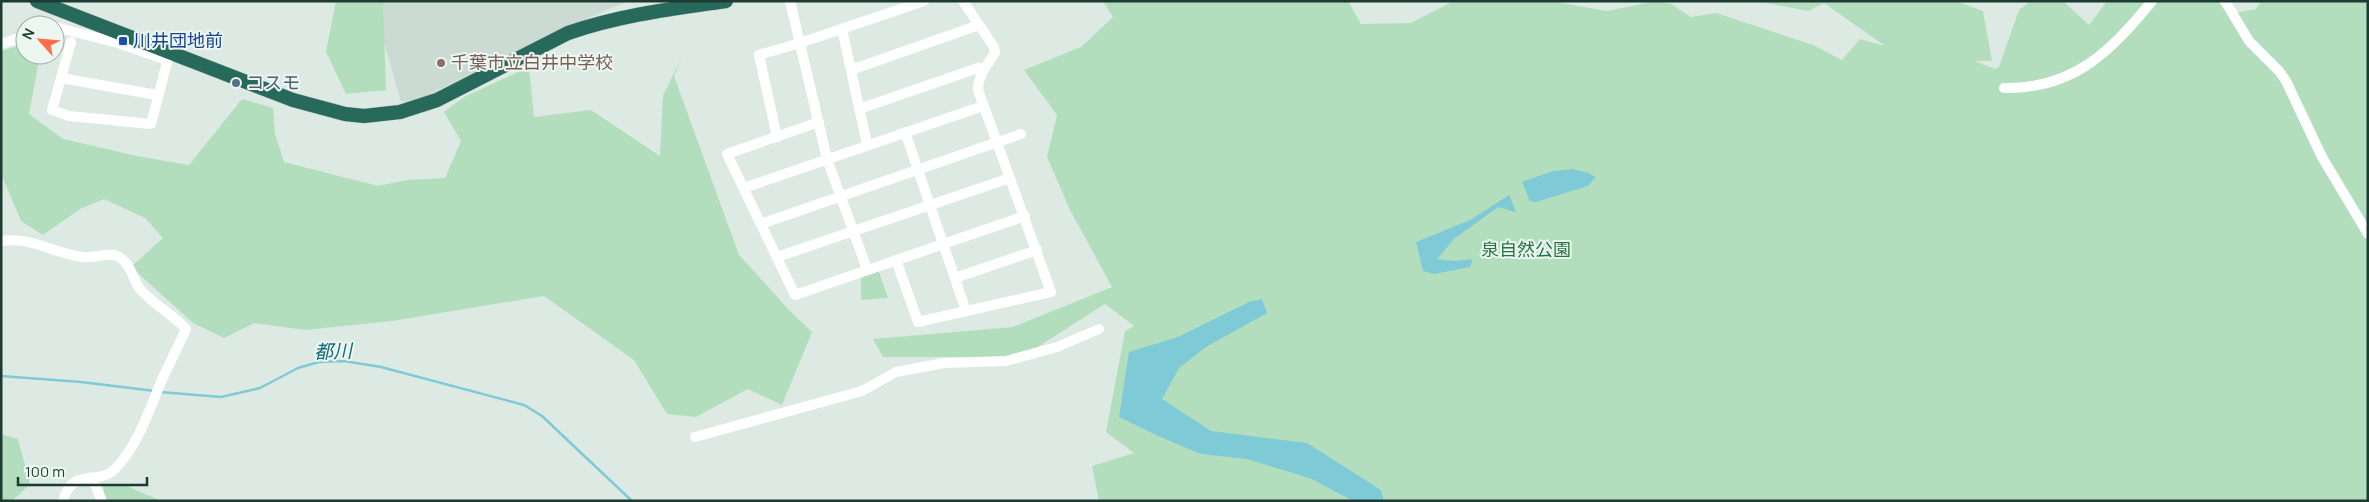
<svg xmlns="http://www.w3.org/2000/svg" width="2369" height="502" viewBox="0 0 2369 502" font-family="Manrope,'Noto Sans JP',sans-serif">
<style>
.built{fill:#cbdad3}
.green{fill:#b3debd}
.water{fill:#7ecad6}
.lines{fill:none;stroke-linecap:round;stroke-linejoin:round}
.stream{stroke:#7ecad6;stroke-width:2.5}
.highway-casing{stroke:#bbc4c2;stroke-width:15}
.minor{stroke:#fff;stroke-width:10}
.highway{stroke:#27695a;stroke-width:14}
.transit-dot{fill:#1a4fb4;stroke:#edf7f2;stroke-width:2}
.education-dot{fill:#8d6e63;stroke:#edf7f2;stroke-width:2}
.service-dot{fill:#5c6f8a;stroke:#edf7f2;stroke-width:2}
.labels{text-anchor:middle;stroke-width:4;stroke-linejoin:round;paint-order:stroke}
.transit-label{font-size:18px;fill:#164399;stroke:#edf7f2;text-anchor:start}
.education-label{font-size:18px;fill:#785e54;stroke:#edf7f2;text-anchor:start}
.service-label{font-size:18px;fill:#4e5e75;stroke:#edf7f2;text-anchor:start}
.park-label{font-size:18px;fill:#247541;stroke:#edf7f2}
.water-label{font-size:19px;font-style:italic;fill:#136c7b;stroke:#edf7f2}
</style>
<rect width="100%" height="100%" fill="#ddeae4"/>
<path class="built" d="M372,1H624V3L565,28L422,98L401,102Z"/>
<path class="green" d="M336,1H383L386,90L346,94L326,52Z
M1103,1H1348L1361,24L1411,23L1453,1H1550L1607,11L1657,1L1671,4L1691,17L1716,13L1813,45L1842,60L1860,39L1885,46L1824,3L1808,11L1767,3L1765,1H1955L1983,11L1992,61H1975L1995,69L1999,67L2019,10L2031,1H2063L2089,25L2107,1H2217L2229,14L2256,9L2261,1H2368V501H1099L1092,466L1134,453L1106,432L1125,331L1134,326L1105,304L1022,357H883L873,339L1013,327L1112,287L1070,210L1047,157L1057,115L1024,70L1081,47L1113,17Z
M25,44V55H40L29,114L63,139L137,156L189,165L242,99L273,108L275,134L284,162L378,186L407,180L445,178L461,141L444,112L464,97L529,67L534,117L591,110L660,156L663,95L682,57L674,76L739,255L789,310L812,332L782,405L748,389L696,417L667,414L634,360L544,296L392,321L305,330L254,323L224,338L193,323L131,267L163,238L145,218L104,199L80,209L43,235L21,221L1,174V51Z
M878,269L888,298L861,300V275Z
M1,434L18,439L30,484L12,501H1Z
M103,485L127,486L161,501H105Z"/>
<path class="water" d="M1573,169L1588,173L1596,177L1588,186L1536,202L1530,201L1522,182L1553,171Z
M1509,195L1516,212L1498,207L1454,239L1437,259L1455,261L1473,259L1470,267L1434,274L1423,271L1416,242L1470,220Z
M1262,299L1267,313L1206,347L1179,368L1162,399L1211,431L1307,443L1381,490L1384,501H1353L1312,479L1247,459L1201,454L1156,435L1119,417L1129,352L1178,337L1249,302Z"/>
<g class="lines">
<path class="stream" d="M1,376L81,382L155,391
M160,392L221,397L260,388L298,368L319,362L344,361L381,367L524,405L542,416L632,501"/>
<g class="highway-casing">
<path id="highway" d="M37,1L293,100L345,114L364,116L400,112L437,100L568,33C621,15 671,9 726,1"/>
</g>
<path class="minor" d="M790,1L827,159L867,269
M2225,1L2249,41L2279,71L2286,81L2322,157L2368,234
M55,27L118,43L167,60
M842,29L867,144
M71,42L52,110L69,116L151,124L170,51
M1,44L25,36
M851,70L979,25
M61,78L157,95
M2004,88C2074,89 2110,52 2152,1
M859,109L978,68L984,69
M819,122L727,154L795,295L1025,216
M905,132L966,311
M777,137L759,55L800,43L924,1
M744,188L983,106
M761,224L1021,134
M1,241C31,236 54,254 83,257C96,259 112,249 123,260C132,267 133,280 140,289C154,305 172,314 186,329C178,347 169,364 161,382C149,411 137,447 115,469C98,486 72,466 63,501
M777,257L1010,178
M896,260L918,322L1051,292L978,90C978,75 987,65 995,53L994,47L963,1
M955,278L1037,250
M695,437L862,391L896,372L944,363L1006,361L1057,347L1099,329
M92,478L102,501"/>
<use href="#highway" class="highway"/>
</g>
<rect class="transit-dot" x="118" y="36" width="10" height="10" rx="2.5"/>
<circle class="education-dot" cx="441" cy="63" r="5"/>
<circle class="service-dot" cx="236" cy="83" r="5"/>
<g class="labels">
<g class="transit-label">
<text x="133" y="47">川井団地前</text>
</g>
<g class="education-label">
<text x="451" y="69">千葉市立白井中学校</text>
</g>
<g class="service-label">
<text x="246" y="89">コスモ</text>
</g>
<g class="park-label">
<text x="1526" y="256">泉自然公園</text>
</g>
<g class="water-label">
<text transform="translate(333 351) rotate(-2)" y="7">都川</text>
</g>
</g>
<rect width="2369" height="502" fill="none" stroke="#1d3b32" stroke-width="5"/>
<g transform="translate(40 40) rotate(297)"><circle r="24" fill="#edf7f2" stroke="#9aaca5"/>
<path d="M0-4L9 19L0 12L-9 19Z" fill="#ff6f46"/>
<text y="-8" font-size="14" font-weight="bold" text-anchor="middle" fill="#1d3b32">N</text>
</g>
<path d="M18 477v8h129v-8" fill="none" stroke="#1d3b32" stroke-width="2.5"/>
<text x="25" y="477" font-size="15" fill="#1d3b32" stroke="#edf7f2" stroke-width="4" paint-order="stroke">100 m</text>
</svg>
